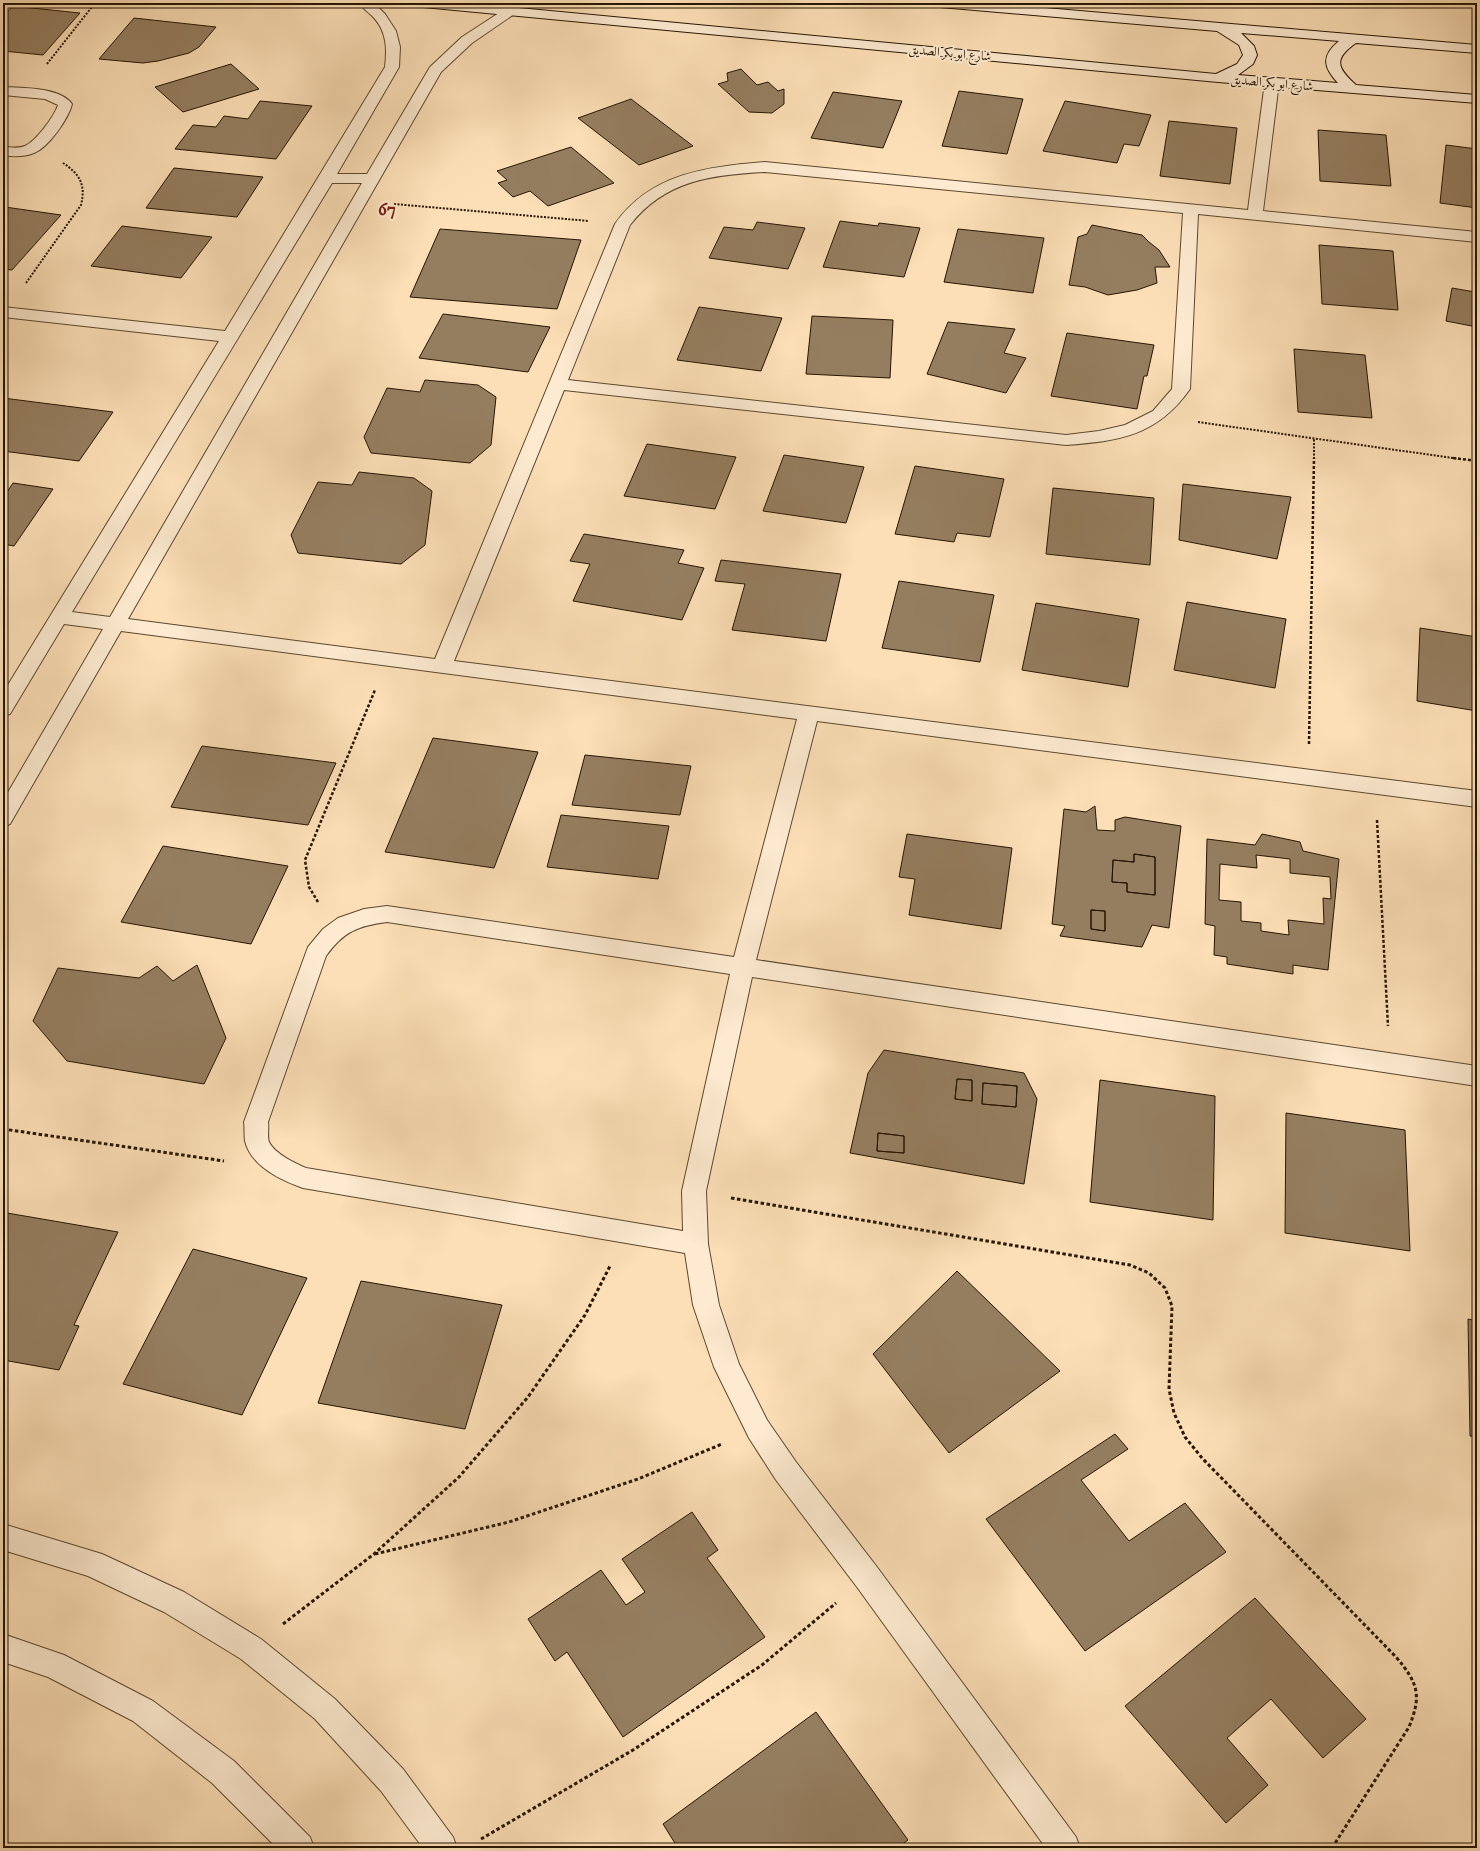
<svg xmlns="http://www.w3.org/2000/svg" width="1480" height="1851" viewBox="0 0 1480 1851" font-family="'IM FELL DW Pica',Amiri,serif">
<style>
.building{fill:#957e60;stroke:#261501;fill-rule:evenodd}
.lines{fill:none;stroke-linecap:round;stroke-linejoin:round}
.minor-casing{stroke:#5c482e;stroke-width:2}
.secondary-casing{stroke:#261501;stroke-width:2}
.path-far2{stroke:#261501;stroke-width:2;stroke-dasharray:2 1.5;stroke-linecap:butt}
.path-far1{stroke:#261501;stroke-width:2.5;stroke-dasharray:3 2;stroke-linecap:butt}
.path{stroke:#261501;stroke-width:3;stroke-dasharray:3.5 2.5;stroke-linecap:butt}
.minor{fill:#fdead0;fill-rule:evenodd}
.secondary{fill:#fdead0;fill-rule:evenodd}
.labels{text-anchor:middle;stroke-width:4;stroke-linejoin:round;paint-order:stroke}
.far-street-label{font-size:13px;fill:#261501;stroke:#fdead0}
.far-district-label{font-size:17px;font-weight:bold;fill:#7a1f14;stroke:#fdead0}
</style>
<rect width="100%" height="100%" fill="#fcdfb7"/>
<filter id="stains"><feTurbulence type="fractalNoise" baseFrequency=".005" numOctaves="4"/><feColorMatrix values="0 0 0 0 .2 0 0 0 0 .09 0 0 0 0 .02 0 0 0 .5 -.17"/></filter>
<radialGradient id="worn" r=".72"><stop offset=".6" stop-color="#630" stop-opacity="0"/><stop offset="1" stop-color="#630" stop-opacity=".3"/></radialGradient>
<path class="building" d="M13,6L80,13L43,55L3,51V17Z
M134,18L216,27L199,47L189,53L158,61L143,63L99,59Z
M231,64L259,89L183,112L155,87Z
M741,69L757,85L768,82L778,91L784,89V104L772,113L749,112L718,84L728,81L727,73Z
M959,91L1023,99L1007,154L942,146Z
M833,92L902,101L883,148L811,138Z
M631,99L693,146L639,165L578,118Z
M260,101L312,106L276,159L175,149L193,125L216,127L224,116L248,119Z
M1065,101L1151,115L1139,146L1124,144L1117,163L1043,151Z
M1169,121L1237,128L1230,184L1160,176Z
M1318,130L1386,135L1391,186L1320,181Z
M1446,145L1477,149V208L1440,203Z
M571,147L614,183L548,206L530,191L513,197L498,183L507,180L497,171Z
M174,168L263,177L237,217L146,208Z
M5,207L61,215L12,270L3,269V209Z
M840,221L878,226L879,223L920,228L904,277L823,267Z
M757,222L805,228L788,269L709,258L724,227L753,230Z
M1092,225L1142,235L1149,242L1159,250L1170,267H1155L1157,283L1137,290L1108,295L1085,287L1069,285L1078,237L1087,234Z
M122,226L212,237L181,278L91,266Z
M440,229L581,240L557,309L410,297Z
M958,229L1044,238L1033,293L944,282Z
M1319,245L1393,251L1398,310L1322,304Z
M1477,282V327L1446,321L1452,288L1475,292Z
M699,307L782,318L761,371L677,360Z
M443,314L550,327L528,372L419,358Z
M812,316L893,320L890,378L806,374Z
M948,322L1015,329L1004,353L1026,358L1006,393L927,374Z
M1067,333L1154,345L1147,376H1144L1137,409L1051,396Z
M1294,349L1365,355L1372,418L1298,412Z
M425,380L478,385L496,397L491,445L470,463L371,453L364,437L387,388L420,392Z
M3,398L113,412L79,461L3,451Z
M647,444L736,457L715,509L624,496Z
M784,455L864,467L846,523L763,511Z
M915,466L1004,479L990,537L957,533L954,542L895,534Z
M359,472L414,478L432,491L425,545L401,564L298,553L291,535L318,482L352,485Z
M13,483L53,489L14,546L3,544V498Z
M1183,484L1291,497L1277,559L1179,540Z
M1053,488L1154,498L1150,565L1046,554Z
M584,534L684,550L678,563L704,568L682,620L573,601L590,564L570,561Z
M721,560L841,574L826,641L732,630L745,584L715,581Z
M899,581L994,595L980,662L882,648Z
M1187,602L1286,619L1275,688L1174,670Z
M1036,603L1139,619L1128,687L1022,670Z
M1420,628L1477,637V711L1417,701Z
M433,738L538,752L494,868L385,852Z
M202,746L336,763L308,825L171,807Z
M585,755L691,766L680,815L572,805Z
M1095,806L1097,830L1115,831V820L1125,817L1181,826L1169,928L1152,925L1142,947L1060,936L1065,926L1052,924L1064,809L1086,812ZM1134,854L1155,857V895L1127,892V883L1112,882L1113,860L1134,862ZM1091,910L1105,911V931L1091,929Z
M561,815L669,826L658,879L547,867Z
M907,834L1012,848L1001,929L909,915L915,879L899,877Z
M1262,834L1300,842L1303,851L1339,859L1328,970L1293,965V974L1227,964V957L1214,955L1215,926L1205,924L1207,839L1255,845ZM1256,855L1290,859V873L1330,877L1331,899L1323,898L1324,924L1288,920L1289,935L1261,931V923L1241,921V902L1219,900L1220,864L1257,868Z
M163,846L288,866L251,944L121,922Z
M1134,854L1155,857V895L1127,892V883L1112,882L1113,860L1134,862Z
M1091,910L1105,911V931L1091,929Z
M197,965L226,1038L204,1084L67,1061L33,1021L58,968L139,978L157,966L173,981Z
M884,1050L1024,1073L1037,1099L1024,1184L850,1153L868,1073ZM957,1079L972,1080V1101L955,1099ZM983,1083L1017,1086L1016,1107L982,1104ZM878,1133L904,1136V1153L877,1151Z
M957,1079L972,1080V1101L955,1099Z
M1100,1080L1215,1096L1213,1220L1090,1202Z
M983,1083L1017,1086L1016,1107L982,1104Z
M1286,1113L1405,1130L1410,1251L1285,1233Z
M878,1133L904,1136V1153L877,1151Z
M7,1213L118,1232L74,1325L79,1326L59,1370L3,1360V1221Z
M193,1249L307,1278L242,1415L123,1384Z
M957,1271L1060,1371L949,1453L873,1354Z
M361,1281L502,1305L465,1429L318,1403Z
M1468,1319L1477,1321V1437L1470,1436Z
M1115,1434L1128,1449L1081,1480L1129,1541L1185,1503L1226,1552L1085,1651L986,1519Z
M692,1512L718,1550L707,1558L765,1637L623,1737L567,1652L555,1661L528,1619L601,1570L626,1605L645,1592L622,1559Z
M1255,1598L1366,1719L1323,1758L1271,1699L1227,1738L1268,1785L1226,1823L1125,1706Z
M816,1712L908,1840L897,1848H678L663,1824Z"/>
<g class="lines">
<g class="minor-casing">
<path id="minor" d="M359,3H374L385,14L396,31L400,47L399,67L337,174H367L430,67L462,37L508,7H518L520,10L472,43L441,72L128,619L435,659L615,224C651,173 707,167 765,162L1248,210L1265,82L1267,79H1277L1279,82L1263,211L1477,232V242L1198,214L1190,389C1157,436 1119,441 1066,445L564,390L454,661L1477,791V807L817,721L756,960L1477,1066V1086L752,977L706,1191L708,1244L719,1305L739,1364L767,1420L796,1462L877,1567L1076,1837L1080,1848H1046L857,1587L776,1480L749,1438L714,1367L693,1305L685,1253L303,1188C280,1180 251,1166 245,1141C244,1135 245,1128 244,1122L308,947L323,929L338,918L364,909L387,906L734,957L797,719L121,631L10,824L3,827V801L103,629L64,624L10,714L3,716V693L219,341L3,317V307L225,331L385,67C387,50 387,33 375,19C370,13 363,9 359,3ZM765,172L1183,213L1172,389L1153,411L1125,425L1099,431L1066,435L568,380L630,225C665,180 712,175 765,172ZM332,183H362L110,617L72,612ZM387,922L730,974L682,1191L683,1231L306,1168C295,1163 275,1154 269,1142C267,1136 269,1128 268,1122L326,956C344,931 358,926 387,922Z
M3,87C22,88 60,87 72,104C69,118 48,148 34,153C24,157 14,157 3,155V147C10,147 18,149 25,146C36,141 54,117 58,105L45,99L3,95Z
M3,1524L102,1554L184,1592L261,1639L335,1699L403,1769L453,1837L457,1848H423L381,1791L315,1719L241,1659L164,1612L88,1576L3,1550Z
M3,1634L64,1655L153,1701L234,1761L310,1837L314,1848H277L212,1783L133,1721L48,1677L3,1662Z"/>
</g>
<g class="secondary-casing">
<path id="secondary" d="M416,3H466L1216,74L1237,64L1243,55L1239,45L1217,31L940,7L935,6L933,3H987L1477,45V53L1356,43C1333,59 1337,68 1356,85L1477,95V103L1218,82L423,7L418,6ZM1241,33L1339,41C1321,56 1323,67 1338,83L1238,75L1253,64L1257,55L1254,46Z"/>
</g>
<path class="path-far2" d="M47,64L95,3
M394,204L589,221
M26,283L81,205C86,185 80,174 63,163
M1198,422L1460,459
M1314,459V438"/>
<path class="path-far1" d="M1453,458L1477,461
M1309,744L1314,458
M1377,820L1388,1026
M318,902L309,887L305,860L375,690"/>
<path class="path" d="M3,1129L224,1161
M731,1198L1130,1265L1149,1273L1165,1288L1172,1306L1169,1389L1174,1413L1185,1437L1202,1458L1396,1657C1418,1683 1422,1695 1409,1727L1332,1848
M375,1554L509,1522L638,1479L722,1444
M283,1624L374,1554L459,1477L528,1397L585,1315L610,1266
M481,1839L633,1750L762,1665L836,1603"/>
<use href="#minor" class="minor"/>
<use href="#secondary" class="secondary"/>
</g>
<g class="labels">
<g class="far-street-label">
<text transform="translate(950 52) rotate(5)" y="5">شارع ابو بكر الصديق</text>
<text transform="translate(1272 82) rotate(5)" y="5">شارع ابو بكر الصديق</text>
</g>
<g class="far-district-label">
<text x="387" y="215">67</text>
</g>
</g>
<rect width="1480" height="1851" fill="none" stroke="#fcdfb7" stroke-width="16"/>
<rect x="4" y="4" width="1472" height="1843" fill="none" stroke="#261501" stroke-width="2"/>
<rect x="8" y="8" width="1464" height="1835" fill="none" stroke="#261501"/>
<rect width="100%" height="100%" filter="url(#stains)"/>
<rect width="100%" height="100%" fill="url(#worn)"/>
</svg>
